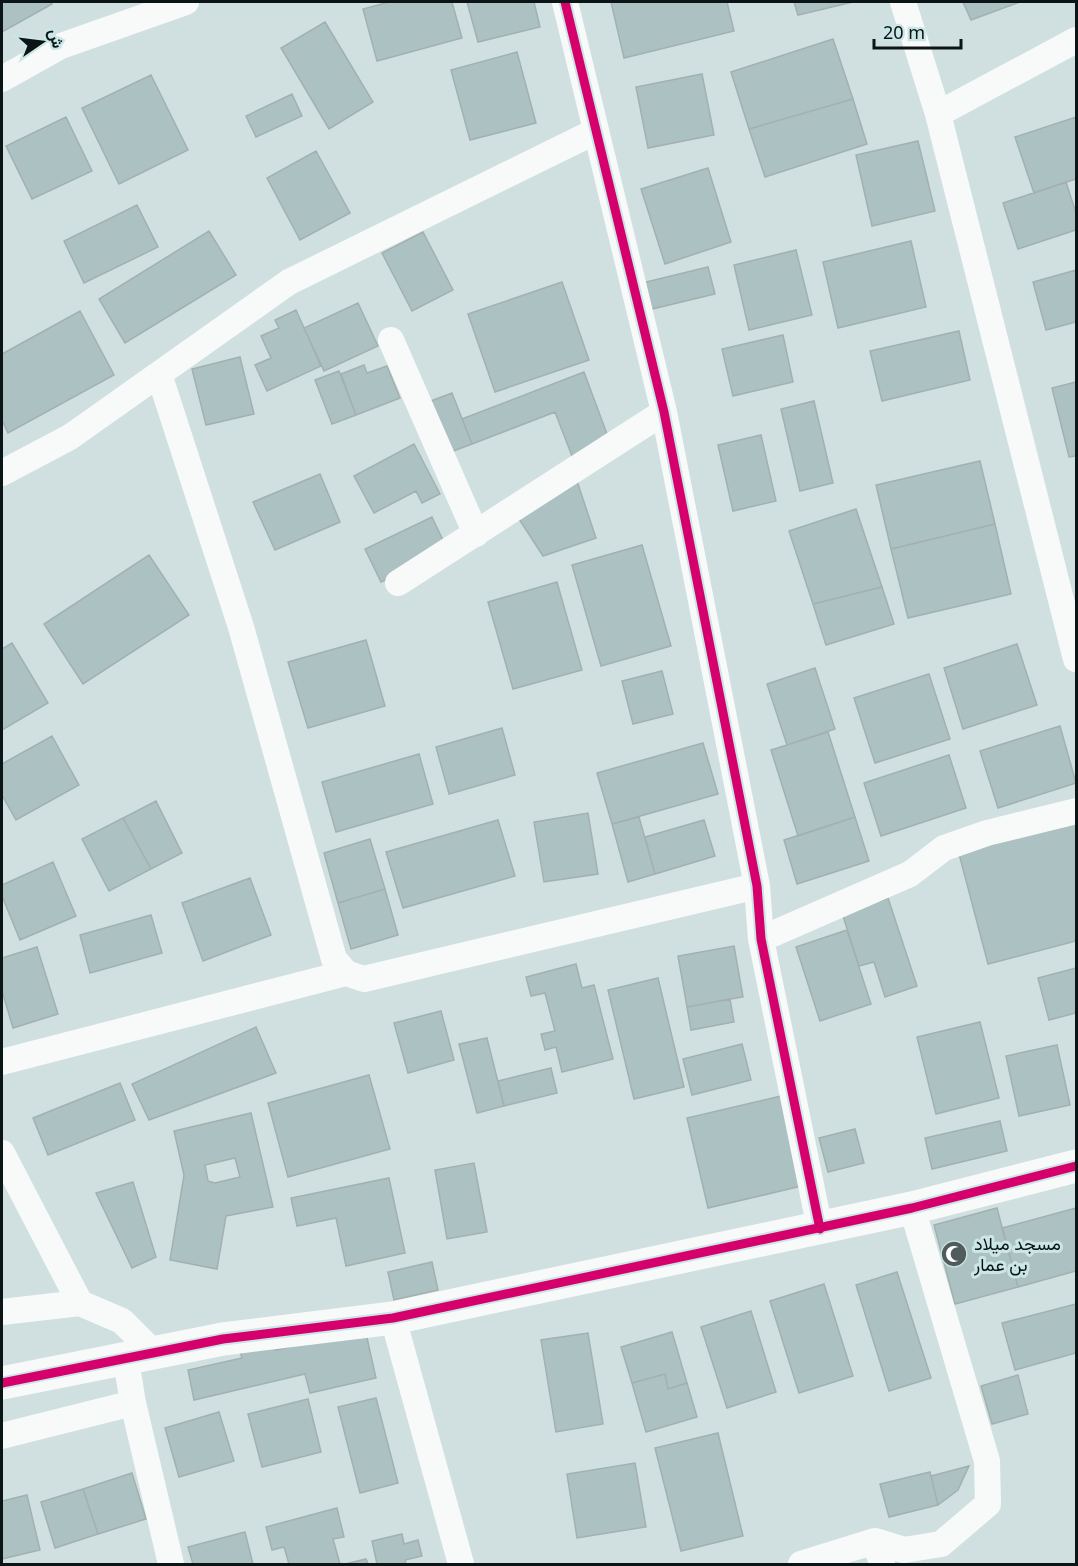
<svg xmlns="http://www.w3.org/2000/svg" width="1078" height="1566" viewBox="0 0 1078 1566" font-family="'Noto Sans',Vazirmatn,sans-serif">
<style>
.building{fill:#acc1c1;stroke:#a3b0b0;stroke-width:1.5;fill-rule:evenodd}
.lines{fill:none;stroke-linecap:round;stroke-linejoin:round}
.street{stroke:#f8fafa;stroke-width:26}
.secondary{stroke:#f8fafa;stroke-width:33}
.cycleway-casing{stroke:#cae6e6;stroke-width:13}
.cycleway{stroke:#d6006c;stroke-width:9}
.labels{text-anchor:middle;stroke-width:6;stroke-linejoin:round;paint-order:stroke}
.poi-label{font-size:18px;fill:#0b1515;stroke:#cae6e6;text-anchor:start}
</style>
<rect width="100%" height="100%" fill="#d0e0e0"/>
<path class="building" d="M2,2H50L52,4L2,32Z
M389,2H452L462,38L377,61L363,9Z
M467,2H534L540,27L478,42Z
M611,2H727L734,31L624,58Z
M794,2H853L798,15Z
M963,2H1020L971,20Z
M325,22L373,102L329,129L281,48Z
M833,39L853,99L749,129L731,72Z
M517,52L536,123L470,140L451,70Z
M702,74L714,135L648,148L636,87Z
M151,75L188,150L119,184L82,108Z
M292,94L302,116L256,137L246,116Z
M853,99L867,144L765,177L749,129Z
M66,117L92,171L32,199L6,146Z
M1076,117V179L1034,193L1015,137Z
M918,141L935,211L872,226L856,155Z
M316,151L350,213L300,240L267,178Z
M708,168L731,242L665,264L641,189Z
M1066,182L1076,213V230L1018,249L1003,203Z
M137,205L158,247L84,283L64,241Z
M209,231L236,275L125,343L99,299Z
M423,232L453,290L412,311L382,253Z
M911,241L926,307L838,328L823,262Z
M796,250L812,315L749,330L734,265Z
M708,267L715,294L648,310L642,283Z
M1076,270V322L1046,330L1033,282Z
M562,282L589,360L495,392L468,314Z
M358,303L378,346L324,371L304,328Z
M296,310L321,366L267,391L255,365L271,358L261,336L279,328L275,320Z
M80,311L114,375L8,433L2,420V354Z
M959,331L970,380L882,401L870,351Z
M783,335L793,382L733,396L722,349Z
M240,357L254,414L206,425L192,369Z
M364,365L367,373L387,366L400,398L356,415L341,374Z
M339,371L356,415L332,424L315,380Z
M584,372L610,442L572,456L555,412L472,444L462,419Z
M1076,382V456L1069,457L1052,388Z
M452,393L472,444L448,453L428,402Z
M814,401L833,483L800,491L781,409Z
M761,435L776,501L733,511L718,445Z
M414,444L440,494L422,503L416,491L374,513L354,476Z
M980,461L995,524L891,549L876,485Z
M320,474L340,522L275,550L253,502Z
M576,478L596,538L543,556L517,516Z
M856,509L882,587L813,604L789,531Z
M432,517L448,551L381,582L365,549Z
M995,524L1011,594L908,618L891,549Z
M642,545L671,646L601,666L572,565Z
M149,555L189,615L83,684L44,624Z
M557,582L582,670L513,689L488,602Z
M882,587L894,624L826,645L813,604Z
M366,640L385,706L308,728L288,662Z
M12,643L48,703L2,730V649Z
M1017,644L1037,705L963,729L944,668Z
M815,668L835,729L787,745L767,684Z
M662,671L673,714L633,724L622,681Z
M929,674L950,739L875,763L854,698Z
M1060,726L1076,783L998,808L980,751Z
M502,728L515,775L449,794L436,747Z
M828,732L855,817L798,836L771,750Z
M52,736L79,785L16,820L2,795V764Z
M703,743L718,794L612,824L597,773Z
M419,754L433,804L336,832L322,782Z
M949,755L966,808L881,836L864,783Z
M156,801L182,853L151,869L123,818Z
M588,813L598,874L544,882L534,822Z
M639,817L655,874L628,882L612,824Z
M855,817L869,861L797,884L784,840Z
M123,818L151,869L109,891L82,839Z
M1076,819V941L988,964L958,850Z
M498,820L515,876L403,908L386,852Z
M704,820L715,856L655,874L645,837Z
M370,839L385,889L338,903L324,853Z
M53,862L76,916L20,940L2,896V885Z
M250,878L271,935L203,961L182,903Z
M385,889L398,935L351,949L338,903Z
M888,898L917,986L885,997L874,962L859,966L842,913Z
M151,915L162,953L90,973L80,935Z
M847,930L871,1004L820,1021L796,947Z
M734,946L743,997L687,1007L678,956Z
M37,947L58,1014L13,1028L2,991V958Z
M576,964L582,988L594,985L613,1059L562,1072L556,1047L545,1050L541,1034L555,1031L545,993L531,996L526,977Z
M1076,968V1013L1049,1020L1038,978Z
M658,978L684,1087L634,1099L608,990Z
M730,999L734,1022L691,1030L687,1007Z
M441,1011L454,1060L408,1073L394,1023Z
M980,1022L999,1098L936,1114L917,1037Z
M256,1027L276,1073L149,1120L132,1084Z
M487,1038L504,1106L477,1113L459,1044Z
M742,1044L751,1080L692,1095L683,1059Z
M1057,1045L1070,1105L1019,1116L1006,1056Z
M551,1068L557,1093L504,1106L498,1081Z
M369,1075L390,1149L288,1177L268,1103Z
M120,1083L135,1120L48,1155L33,1118Z
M781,1096L802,1186L708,1208L687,1118Z
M251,1113L273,1207L226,1216L217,1269L170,1260L184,1175L174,1131ZM235,1158L240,1177L215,1183L208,1181L205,1165Z
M1000,1121L1007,1151L932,1169L925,1138Z
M855,1129L864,1163L828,1172L819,1138Z
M474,1163L487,1232L447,1239L435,1170Z
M389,1178L405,1253L346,1266L336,1218L297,1226L291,1198Z
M133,1182L156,1257L132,1268L96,1193Z
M997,1208L1018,1287L955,1304L934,1225Z
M1076,1208V1271L1018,1287L1002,1228Z
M432,1262L438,1290L394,1300L388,1272Z
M897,1272L931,1378L889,1391L856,1285Z
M824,1284L853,1376L799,1393L770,1301Z
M1076,1304V1353L1015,1370L1002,1323Z
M751,1311L776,1392L727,1408L701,1327Z
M365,1329L376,1378L310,1393L305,1374L194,1400L188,1370L242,1358L239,1348L274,1341L276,1350Z
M672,1332L687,1383L668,1389L665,1374L632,1383L621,1347Z
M588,1333L603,1424L556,1432L541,1340Z
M665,1374L668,1389L687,1383L697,1417L646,1432L632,1383Z
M1018,1375L1028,1414L992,1424L981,1386Z
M376,1398L398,1483L360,1493L338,1407Z
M308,1399L321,1452L262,1467L248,1414Z
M219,1412L234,1461L179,1477L165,1428Z
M718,1433L743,1536L681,1551L655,1448Z
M635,1463L646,1527L577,1538L567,1474Z
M969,1466L958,1490L938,1505L931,1476Z
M930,1472L938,1505L889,1517L880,1484Z
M132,1473L146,1519L98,1534L83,1489Z
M83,1489L98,1534L55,1548L41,1502Z
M27,1495L40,1550L2,1559V1501Z
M337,1508L344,1537L333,1539L340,1564H289L284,1547L272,1550L266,1527Z
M245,1532L253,1564H193L188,1547Z
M402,1534L404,1544L418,1540L422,1556L405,1560L406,1564H377L372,1541Z
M366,1559L368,1564H345Z"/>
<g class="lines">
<path class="street" d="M565,2L664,412L757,886L761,939L820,1229
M903,2L938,114L1076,659
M2,79L61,46L186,2
M938,114L1076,40
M391,340L476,534
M159,374L241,627L334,959L346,973L364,979L757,886
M2,473L70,437L289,282L596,131
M398,583L664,412
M761,939L910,874L944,848L987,833L1076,811
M2,1062L346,973
M2,1153L80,1303
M2,1312L80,1303L122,1321L155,1354
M393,1318L461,1564
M126,1360L133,1403L171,1564
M2,1436L133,1403
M801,1564L875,1541
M882,1564L875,1541L904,1550L941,1544L988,1504L987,1461L912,1208"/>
<path class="secondary" d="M2,1383L223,1339L393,1318L912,1208L1076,1166"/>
<g class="cycleway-casing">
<path id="cycleway" d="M565,2L664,412L757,886L761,939L820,1229
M2,1383L223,1339L393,1318L912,1208L1076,1166"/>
</g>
<use href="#cycleway" class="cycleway"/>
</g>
<defs>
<g id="mosque-disc" transform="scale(1.35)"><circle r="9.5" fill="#505c5c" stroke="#cae6e6"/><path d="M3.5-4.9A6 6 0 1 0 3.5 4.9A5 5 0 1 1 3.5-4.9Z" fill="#fff"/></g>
</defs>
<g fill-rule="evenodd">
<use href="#mosque-disc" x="954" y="1254"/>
</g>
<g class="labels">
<g class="poi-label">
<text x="974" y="1250">مسجد ميلاد<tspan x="974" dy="21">بن عمار</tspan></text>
</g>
</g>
<rect width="1078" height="1566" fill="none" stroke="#0b1515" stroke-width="6"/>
<g transform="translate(42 42) rotate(76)" stroke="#cae6e6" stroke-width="4.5" paint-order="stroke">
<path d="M0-4.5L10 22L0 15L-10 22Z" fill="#0b1515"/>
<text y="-9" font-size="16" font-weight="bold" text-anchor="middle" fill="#0b1515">ش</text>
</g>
<path d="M874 39v9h87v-9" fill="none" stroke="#0b1515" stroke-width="3"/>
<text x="883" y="39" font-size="18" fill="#0b1515" stroke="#cae6e6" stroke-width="4.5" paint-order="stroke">20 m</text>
</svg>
